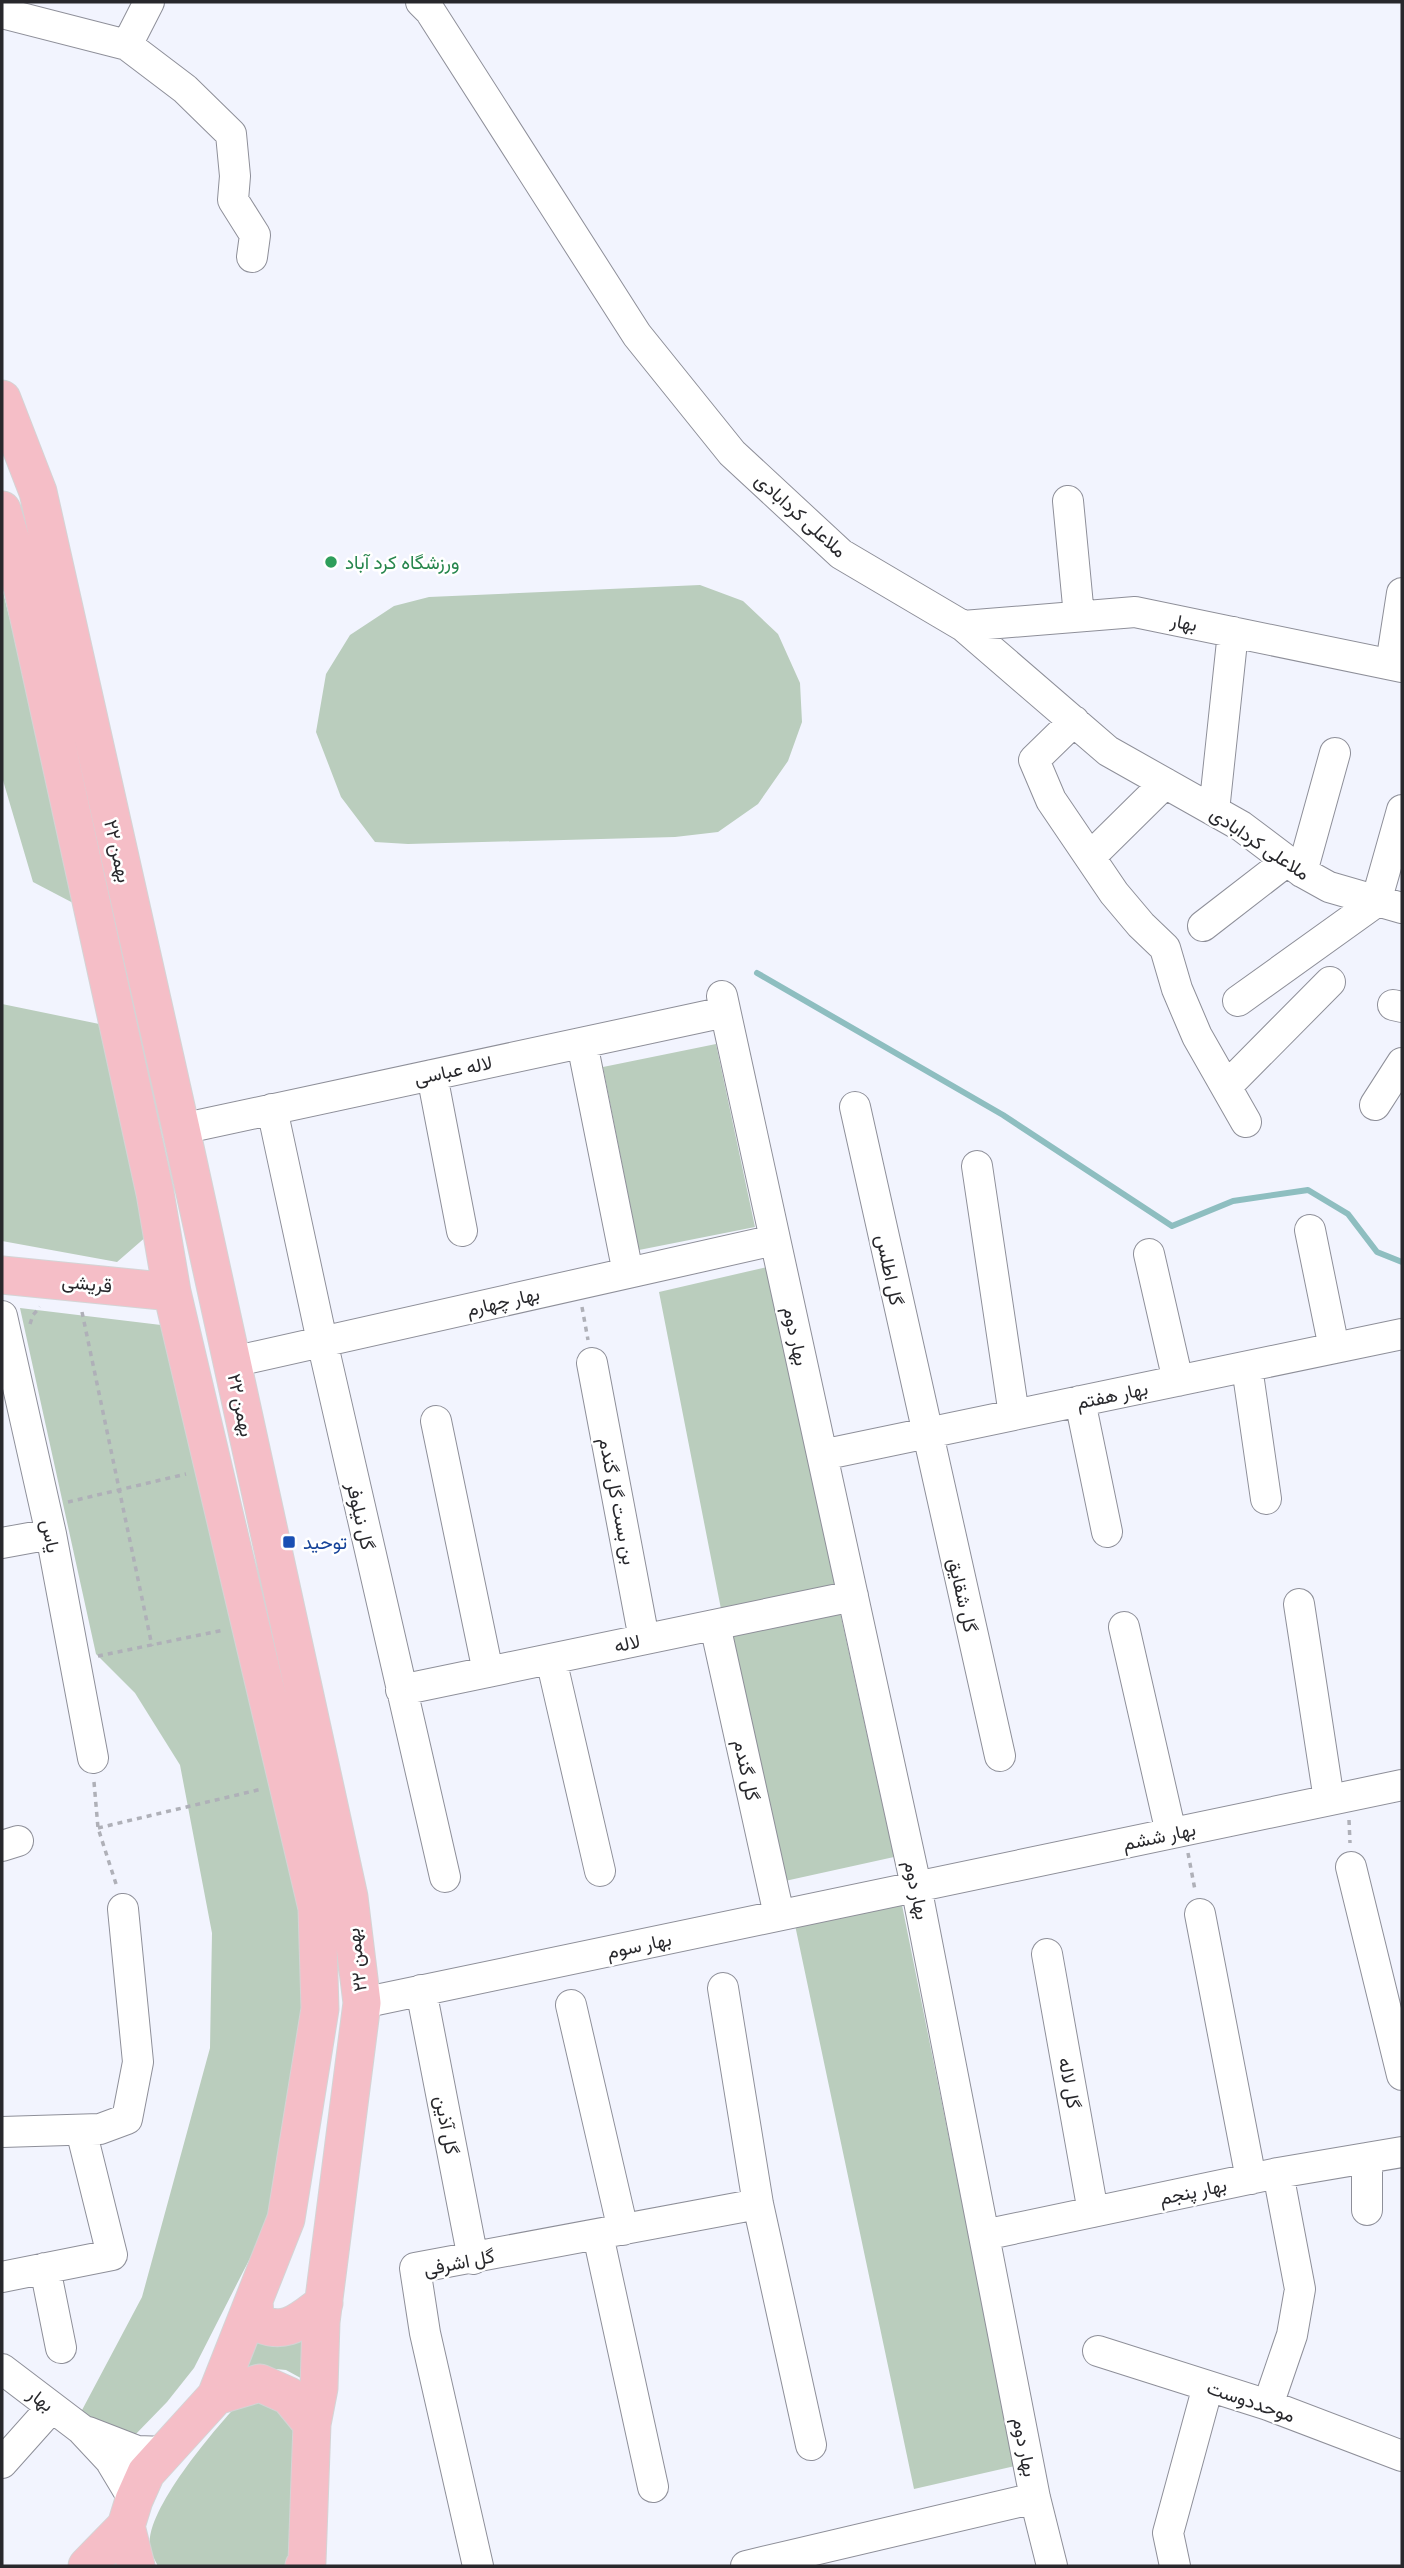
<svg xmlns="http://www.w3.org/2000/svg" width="1404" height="2568" viewBox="0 0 1404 2568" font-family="Ubuntu,Vazirmatn,sans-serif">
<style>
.green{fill:#bacdbd}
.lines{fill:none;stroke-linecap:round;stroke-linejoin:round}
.stream{stroke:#8ebec0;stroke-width:6}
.minor-casing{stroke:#8e8f99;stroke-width:32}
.major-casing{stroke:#d4d4d5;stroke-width:39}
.path{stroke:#afb0b8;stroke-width:3.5;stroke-dasharray:5 5;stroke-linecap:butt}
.minor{stroke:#fff;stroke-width:30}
.major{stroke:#f5bec7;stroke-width:37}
.leisure-dot{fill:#2e9e5b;stroke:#fff;stroke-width:2.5}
.transit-dot{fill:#1a4fb4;stroke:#fff;stroke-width:2.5}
.labels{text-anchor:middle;stroke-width:5;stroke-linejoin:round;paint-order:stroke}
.street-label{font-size:19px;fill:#28282c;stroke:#fff}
.leisure-label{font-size:19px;fill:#27864d;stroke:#fff;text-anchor:start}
.transit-label{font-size:19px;fill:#164399;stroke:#fff;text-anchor:start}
</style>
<rect width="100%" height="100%" fill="#f2f4fe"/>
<path class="green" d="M700,585L743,601L778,634L800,683L802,722L788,761L758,804L718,832L675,837L408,844L375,842L341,797L316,732L326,674L350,635L394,606L429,597Z
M2,588L52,787L75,904L33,882L2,777Z
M2,1004L109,1026L155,1229L117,1262L2,1241Z
M716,1044L755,1227L639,1250L603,1067Z
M767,1267L835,1586L721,1609L659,1292Z
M20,1308L161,1325L299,1899L306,2011L271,2217L194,2368L167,2402L132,2438L81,2412L142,2297L210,2048L212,1933L180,1765L135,1693L96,1654Z
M840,1612L894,1857L785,1881L731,1637Z
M902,1905L1015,2466L914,2489L795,1925Z
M251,2325L306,2334L308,2382L286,2370L245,2366Z
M262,2397L296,2423L292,2555L286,2566H158C155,2560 150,2552 150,2546C145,2510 217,2426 242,2400Z"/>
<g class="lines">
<path class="stream" d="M757,973L1003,1115L1172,1226L1233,1201L1308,1190L1348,1214L1377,1252L1402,1262"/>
<g class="minor-casing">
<path id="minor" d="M421,2L430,11L637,335L732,453L841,554L963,626L1108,751L1241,826L1302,872L1329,887L1402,908
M2,13L127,45L185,89L231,134L235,176L233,200L255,235L252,257
M127,45L149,2
M1068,501L1079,616
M963,626L1135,612L1402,667
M1391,664L1402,593
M1074,721L1034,760L1051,800L1114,893L1141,925L1165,948L1177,989L1197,1036L1246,1122
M1214,811L1233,632
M1090,857L1165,783
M1302,872L1335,753
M1203,926L1287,861
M722,996L916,1886L1035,2498L1052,2566
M1238,1001L1376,902L1402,810
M1393,1005L1402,1007
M582,1043L628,1273
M432,1075L462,1231
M1226,1087L1330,982
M1375,1105L1402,1063
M855,1107L1000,1756
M272,1109L322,1341L445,1877
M181,1129L725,1012
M977,1166L1014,1415
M1310,1230L1334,1348
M1149,1254L1178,1381
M2,1316L51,1534L93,1758
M232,1362L775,1240
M592,1363L644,1639
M1247,1367L1266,1499
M1080,1401L1107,1532
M436,1421L488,1672
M822,1455L1402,1334
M2,1543L51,1534
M1299,1604L1329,1800
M715,1625L779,1915
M1124,1627L1171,1833
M551,1659L600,1871
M401,1690L853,1596
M2,1846L18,1841
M1351,1867L1402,2075
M1200,1914L1251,2179
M1047,1954L1093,2212
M723,1988L758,2204L811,2445
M421,1990L473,2259
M362,2003L1402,1785
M571,2005L623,2230
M2,2132L100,2129L127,2119L138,2062L123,1909
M1367,2210V2158
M598,2235L653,2487
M984,2235L1278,2173L1402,2152
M45,2268L61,2348
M2,2277L112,2255L81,2130
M1098,2351L1268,2405L1402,2456
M2,2369L81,2429L110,2460L134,2500
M1268,2405L1292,2335L1300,2289L1278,2173
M88,2432L137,2451L166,2452
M2,2463L52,2407
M478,2566L425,2333L415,2268L758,2204
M746,2566L1035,2498
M1175,2566L1168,2533L1208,2386"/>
</g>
<g class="major-casing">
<path id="major" d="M2,399L38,492L181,1129L349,1897L362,2003L321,2322L319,2388L312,2424L307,2562L304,2566
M2,510L15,554L155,1193L172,1292L317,1908L320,2009L286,2219L216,2396
M2,1275L172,1292
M254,2300L255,2321C285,2338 301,2320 324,2303
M87,2566L126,2526
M136,2566L126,2526L134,2500L146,2473L216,2396L260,2383L289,2396L312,2424"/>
</g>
<path class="path" d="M582,1307L588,1340
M82,1312L152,1646
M30,1324L33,1315L40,1307
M68,1502L186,1474
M98,1656L224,1630
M94,1782L98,1828L117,1887
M1349,1820L1350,1843
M98,1828L262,1789
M1188,1853L1195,1890"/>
<use href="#minor" class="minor"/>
<use href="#major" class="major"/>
</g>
<circle class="leisure-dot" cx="331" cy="562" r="7"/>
<rect class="transit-dot" x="282" y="1535" width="14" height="14" rx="3.5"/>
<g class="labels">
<g class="street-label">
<text transform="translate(801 515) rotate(42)" y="7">ملاعلی کردابادی</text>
<text transform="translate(1184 622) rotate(11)" y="7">بهار</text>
<text transform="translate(1260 843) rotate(34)" y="7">ملاعلی کردابادی</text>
<text transform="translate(118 851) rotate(77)" y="7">۲۲ بهمن</text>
<text transform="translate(453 1070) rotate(-12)" y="7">لاله عباسی</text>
<text transform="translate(890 1270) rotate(78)" y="7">گل اطلس</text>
<text transform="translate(87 1283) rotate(6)" y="7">قریشی</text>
<text transform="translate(503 1301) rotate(-13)" y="7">بهار چهارم</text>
<text transform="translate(796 1336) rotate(78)" y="7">بهار دوم</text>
<text transform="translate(1112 1395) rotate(-12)" y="7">بهار هفتم</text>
<text transform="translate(241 1405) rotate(78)" y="7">۲۲ بهمن</text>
<text transform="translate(618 1501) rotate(79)" y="7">بن بست گل گندم</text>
<text transform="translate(361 1516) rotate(77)" y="7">گل نیلوفر</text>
<text transform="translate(51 1536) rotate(79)" y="7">یاس</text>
<text transform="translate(963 1595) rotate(77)" y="7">گل شقایق</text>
<text transform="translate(627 1643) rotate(-12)" y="7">لاله</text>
<text transform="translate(747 1770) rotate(78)" y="7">گل گندم</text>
<text transform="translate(1159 1836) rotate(-12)" y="7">بهار ششم</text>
<text transform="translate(917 1890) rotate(78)" y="7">بهار دوم</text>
<text transform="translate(639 1945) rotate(-12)" y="7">بهار سوم</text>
<text transform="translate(356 1960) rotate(-97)" y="7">۲۲ بهمن</text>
<text transform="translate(1070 2083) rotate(80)" y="7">گل لاله</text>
<text transform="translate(447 2125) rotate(79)" y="7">گل آذین</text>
<text transform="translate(1193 2191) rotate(-12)" y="7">بهار پنجم</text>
<text transform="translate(459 2262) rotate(-11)" y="7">گل اشرفی</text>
<text transform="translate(41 2399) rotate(37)" y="7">بهار</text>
<text transform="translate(1251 2401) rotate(19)" y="7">موحددوست</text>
<text transform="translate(1025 2447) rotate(79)" y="7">بهار دوم</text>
</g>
<g class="leisure-label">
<text x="345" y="569">ورزشگاه کرد آباد</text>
</g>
<g class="transit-label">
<text x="303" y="1549">توحید</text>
</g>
</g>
<rect width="1404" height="2568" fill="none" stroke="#28282c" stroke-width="7"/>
</svg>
